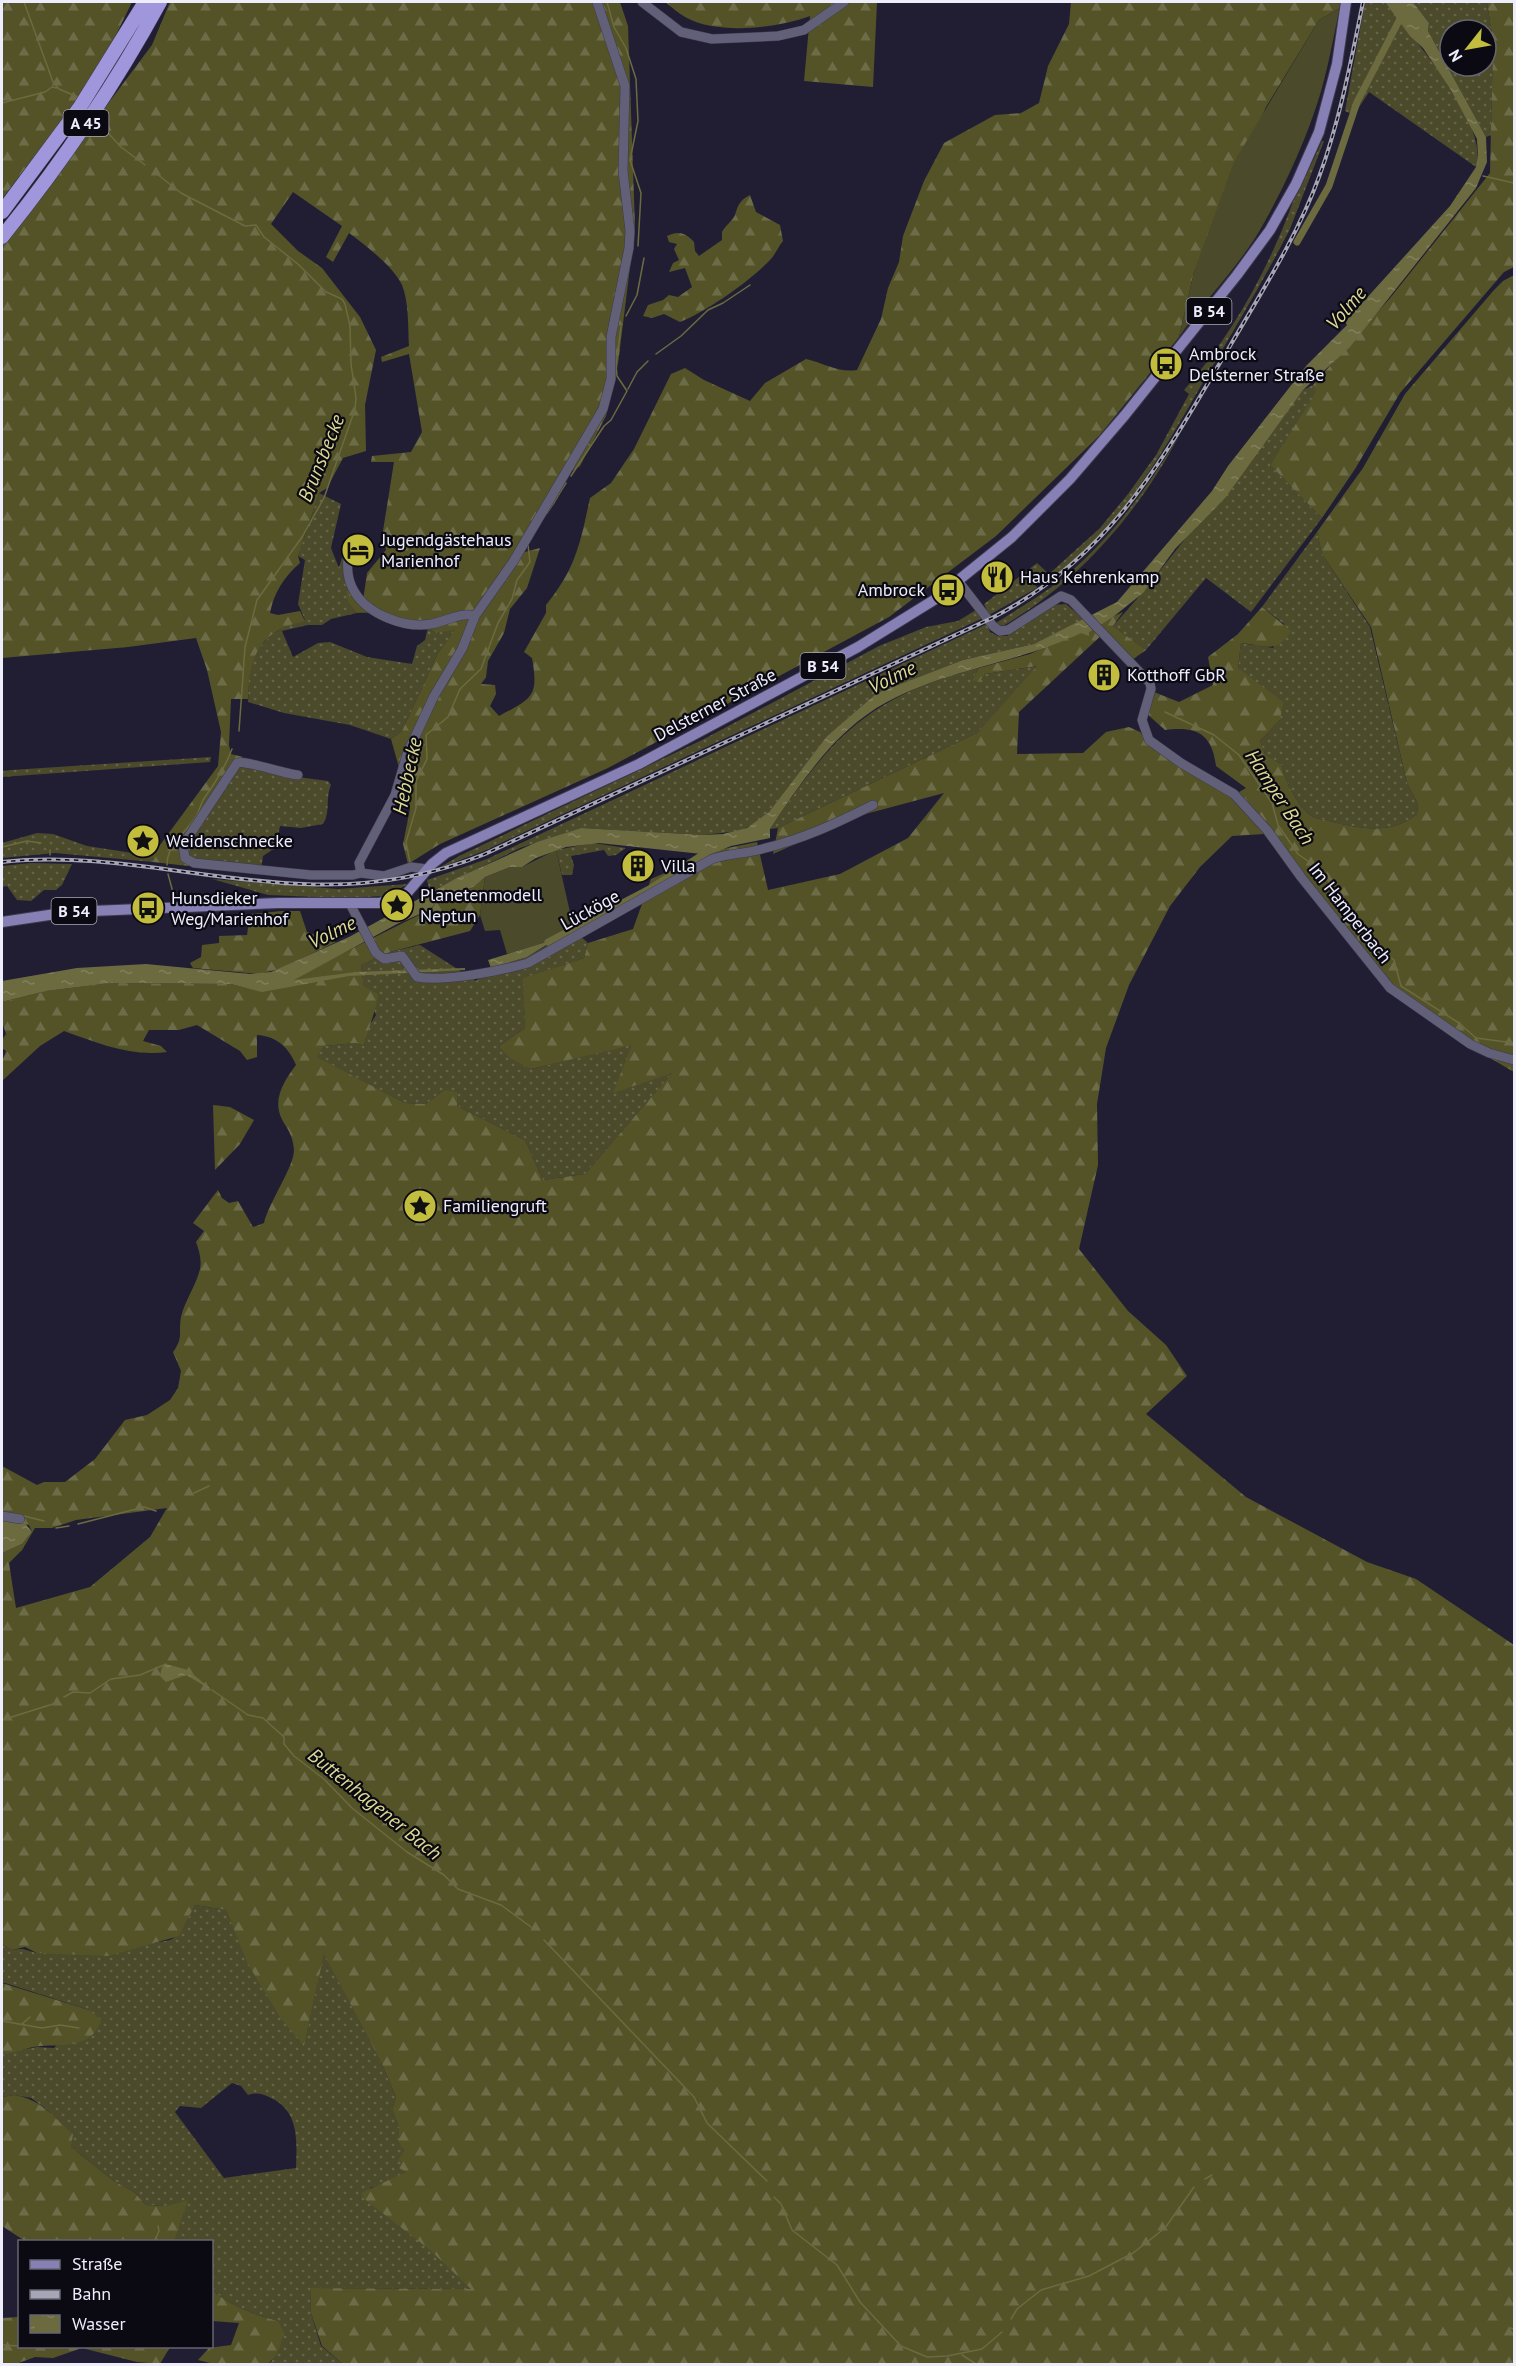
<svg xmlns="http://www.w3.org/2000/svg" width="1516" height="2366" viewBox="0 0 1516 2366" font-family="'PT Sans',sans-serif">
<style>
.grass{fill:url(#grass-dots);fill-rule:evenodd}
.forest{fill:url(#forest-firs);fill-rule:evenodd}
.garden{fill:#4b4a2a}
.water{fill:url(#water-ripples)}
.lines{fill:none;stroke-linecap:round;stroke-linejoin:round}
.stream{stroke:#6c6b40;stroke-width:1.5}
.canal{stroke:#6c6b40;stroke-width:7}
.minor-casing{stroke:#3d3a4c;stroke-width:10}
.major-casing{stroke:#3d3a4c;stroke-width:12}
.highway-casing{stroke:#3d3a4c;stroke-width:15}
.minor{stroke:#625f79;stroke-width:9}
.major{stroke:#8780b4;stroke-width:10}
.highway{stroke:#9f96dc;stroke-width:14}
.rail-casing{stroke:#a7a6b7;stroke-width:4}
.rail{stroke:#0b0a13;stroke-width:1.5;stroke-dasharray:4.5;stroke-linecap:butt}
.labels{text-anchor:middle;stroke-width:4.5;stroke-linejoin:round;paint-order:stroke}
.shield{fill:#0b0a13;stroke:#aaa9b6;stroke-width:1.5}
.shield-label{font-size:16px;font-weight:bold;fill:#eeedfc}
.poi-label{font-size:18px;fill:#eeedfc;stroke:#0b0a13;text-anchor:start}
.street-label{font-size:18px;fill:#eeedfc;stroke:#0b0a13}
.water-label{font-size:20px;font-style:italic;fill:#ddda93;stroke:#0b0a13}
</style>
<defs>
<pattern id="grass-dots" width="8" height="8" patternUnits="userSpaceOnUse" patternTransform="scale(1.5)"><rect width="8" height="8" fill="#4b4a2a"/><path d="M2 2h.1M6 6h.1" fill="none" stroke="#65644a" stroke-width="1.8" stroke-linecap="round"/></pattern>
<pattern id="forest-firs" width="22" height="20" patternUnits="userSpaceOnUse" patternTransform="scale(1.5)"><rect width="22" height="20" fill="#545328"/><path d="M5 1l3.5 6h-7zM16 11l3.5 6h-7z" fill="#6d6c48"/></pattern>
<pattern id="water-ripples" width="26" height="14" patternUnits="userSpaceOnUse" patternTransform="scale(1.5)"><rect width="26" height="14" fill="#6c6b40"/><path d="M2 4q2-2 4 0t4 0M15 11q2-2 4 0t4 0" fill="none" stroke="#81805c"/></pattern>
</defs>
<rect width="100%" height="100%" fill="#211e34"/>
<path class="grass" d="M1365,2H1385C1411,37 1490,122 1476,167L1369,92L1354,115L1345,111Z
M1413,2H1487L1493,42L1491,135L1486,137L1428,31L1429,23ZM1450,30H1486V66H1450Z
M1322,141H1324L1290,229C1265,278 1237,325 1209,372C1166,446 1121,531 1048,581L1042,578L1035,583L1037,588L989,615L984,604L1037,563L1049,574L1100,528L1128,494L1156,455L1189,394L1184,390C1230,338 1267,272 1291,207C1299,185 1313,163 1322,141Z
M1313,385L1317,392L1270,465L1322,518L1251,612L1206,578L1146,650L1113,626L1143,592L1303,390Z
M1180,434C1140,511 1079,582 1003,626L996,623C1020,607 1046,593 1068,574C1114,535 1149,485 1180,434Z
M319,493L341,504L331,548L339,568L343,554L348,555L352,589L349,604L357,613L331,619L322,625H308L282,631L293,657L318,643L330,642L367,657L412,664L417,646L425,640L428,627L435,633L456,629L438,653L402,731L391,739L350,725L284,713L248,702C249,692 247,682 249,673C254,643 278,626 305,620L298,604L305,560L298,556Z
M1317,532L1322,554L1370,627L1407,783L1418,804L1417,814C1392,835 1362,829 1333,822C1326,820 1316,819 1311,816C1295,803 1286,782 1281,764L1265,754L1260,741L1280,720L1238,668L1241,643L1273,648L1284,624L1262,607Z
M1066,604L1085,620L1034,644L963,660L877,693L827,736L769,812L760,821L740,831L703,835L581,828L520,848L430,892L427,880L487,859L987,624L990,632L998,636H1007L1054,605Z
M976,610L983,618L484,851L437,869L459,856L702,740L879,646L926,627L958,621Z
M1038,666L977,733L778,828L770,829C831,737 869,696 979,668L972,680L985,674Z
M211,757L210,762L2,777V771L11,770Z
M237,763L305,778L328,781L331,785C325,798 331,812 323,824L301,828L280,826L275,848L263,856L261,870L191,861L185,849Z
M37,833L53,834L87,846L152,856L153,862L55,853L2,858V843Z
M593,843L626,848L616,855L608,856L604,850L571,856L574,865L572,875H562L556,850Z
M31,863L72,864L62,885L56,890H44L31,901L17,900L7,886L2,887V866Z
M212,879L338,889L408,884L386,896L341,898L268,895Z
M574,930L588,943L584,958L524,978L525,1028L499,1046L531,1069L633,1044L614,1092L673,1072L585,1174L543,1180L525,1140L457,1106L444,1090L426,1104L405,1103L316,1057L324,1046L356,1043L364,1046L368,1028L376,1015L364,988L361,965L390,952L420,945L476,981L491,968L527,957Z
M195,1905L226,1910C247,1961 269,2002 304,2045L324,1953L382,2064L396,2097L392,2110L399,2127V2137L404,2150L399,2161L402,2162L406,2172L388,2182L370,2188L472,2289L310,2288L311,2313L321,2346L343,2364H267L272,2361L278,2321C253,2314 233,2307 212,2290V2242L174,2241L175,2233L167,2206L146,2205L134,2192L114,2181L71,2147L59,2123L45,2108L31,2098L14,2095L2,2097V2053L37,2047L54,2048L89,2010L2,1982V1944L12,1950C26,1947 26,1951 38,1953C51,1954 164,1944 172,1939C184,1932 188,1916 195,1905ZM232,2083L241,2086L248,2095C256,2092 264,2094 271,2098C299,2111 297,2140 296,2168L224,2178L175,2112L180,2106L201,2108Z"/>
<path class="forest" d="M2,2H132L97,74L2,199Z
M170,2H620L628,26L635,227L618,364L606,416L580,466L566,475C561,507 533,524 521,553L540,548L527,588L510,609L504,633L488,661L486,677L481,684L495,685L496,694L490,706L499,716C532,698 539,697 532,658L524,652L546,613V605C576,568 580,544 590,498L611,483L634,449L671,374L685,368L704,380L750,401L765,383L806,359C824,363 838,373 857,370L881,319L888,288L899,262L903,236L924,181L944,143L995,115L1021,113L1039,103L1048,66L1069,24L1071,2H1340V8L1319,20L1266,107L1194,272L1179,337L1099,436L996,536L889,617L608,768L440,844L408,864L403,844L410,809L403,781L410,755L479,616C462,618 444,622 427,622C402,621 381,611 357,613L349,604L346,591L352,589L363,601L367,573L386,550L383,531L394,462H371L372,456L411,452L422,432L409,354L382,362L381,357L409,346C408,328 409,302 402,285C393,266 365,245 349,233L333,262L326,257L342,226L293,192L271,224L298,251L322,268L360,317L376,350L365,405L366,451L343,458L327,488L319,493L298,556L300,563C284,577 274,592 270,613L278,615L300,611L305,621C261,630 248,656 248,699H231L229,745L231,754L243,757L186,846L185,852L195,862L188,866L153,862L152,856L218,766L221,732L207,670L196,638L128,647L2,658V245L152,45Z
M665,2H877L873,87L804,81L810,16C777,28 719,35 687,18C679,14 672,7 665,2Z
M1487,2H1514V267L1504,272L1400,393L1355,469L1322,518L1270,465L1316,392L1313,385L1391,297L1490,173L1493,42Z
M750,195L756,212L780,225L783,241C778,247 775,255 770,260C749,282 707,311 680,322L664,314L652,318L643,316L648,305L663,300L669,295L678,297L692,287L685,268L669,272L673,263L679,260L674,249L677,244L669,242L667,236C678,231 685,232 694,242L695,251L699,256L722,240V232C725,226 733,220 735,215C738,205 740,200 750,195Z
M1514,275V1072L1471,1047L1390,991L1264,834L1232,836L1200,867L1170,906L1129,985L1106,1048L1097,1104L1098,1165L1079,1249L1128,1311L1166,1345L1187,1376L1146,1414L1246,1497L1367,1562L1416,1579L1514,1645V2364H343L322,2346L311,2313L310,2288L471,2289L429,2249L363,2198L361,2193L406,2172L399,2168L402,2162L398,2161L404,2150L399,2142V2127L392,2110L396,2097L382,2064L324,1954L304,2046L280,2017L248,1964L226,1910L195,1905L179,1936L108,1956L37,1953L25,1947L12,1950L2,1944V1553L22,1544L32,1532L29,1525L2,1518V1466L37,1485L44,1482H65L95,1459L125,1420L147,1415L170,1400L178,1388L181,1371L173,1352C184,1337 178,1334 181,1317C185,1300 196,1286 200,1269C202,1260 199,1250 196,1242L204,1231L193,1223L218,1190L222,1198L229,1203L238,1201L253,1227L264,1223C269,1202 294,1167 294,1150C293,1130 282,1125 279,1111C275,1094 287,1077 296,1065C289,1048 277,1036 257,1035V1057L247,1060L240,1051L197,1025L179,1030H149L143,1041L161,1046L167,1052C131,1057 98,1043 64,1031L40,1046L2,1081V1061L6,1051L2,1048V1040L6,1034L2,1022V1002L46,991L111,983L231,984C262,992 264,992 295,984L294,980L309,970L429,910L435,904L475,886L485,877L480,915L470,931L390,952L361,965L364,987L378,994C376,1013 368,1027 364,1046L356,1043L324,1046L317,1057L405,1103L426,1104L444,1090L457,1092V1106L525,1140L543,1180L585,1174L672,1073L613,1093L632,1045L531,1069L510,1058L499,1046L525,1028L523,978L584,958L588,943L633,929L651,879L718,850L757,842L768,890L840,874L908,838L944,793L858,816L773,854L778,828L977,733L1037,666L985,674L979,682L972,680L979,668L1030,654L1123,612L1113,626L1146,650L1132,660L1104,633L1019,712L1017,754L1083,753L1106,732L1129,727L1140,732L1151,747L1201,780L1234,795L1246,788L1216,766C1212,733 1196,726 1165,730L1146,713L1154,692L1179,702L1213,685L1208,657L1238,634L1262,607L1291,631C1276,655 1264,645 1241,643L1238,668L1283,702L1280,720L1260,741L1265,754L1281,764C1286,782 1295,803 1311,816C1316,819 1326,820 1333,822C1362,829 1392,835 1417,814L1418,804L1407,783L1371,627L1322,554L1317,532L1363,468L1405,394L1494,290L1503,281ZM167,1508L150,1537L90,1587L16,1608L9,1563L22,1550L35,1528H52L76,1520Z
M468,616L471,617L470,624L400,771L391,739L402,731L438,653L455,630L435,633L428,627Z
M282,911H300L307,932L336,942L279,969L260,974L193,968L190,963L201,957L202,945L219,943V936L247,935L250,914Z
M213,1105L230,1107L254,1120L240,1144L215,1170Z
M2,1983L89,2010L101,2020C92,2051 58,2043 33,2047C23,2049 11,2055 2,2053Z
M14,2095C42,2099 52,2117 73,2134L71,2147L114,2181L134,2192L146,2205L167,2206L188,2200L174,2241H25L2,2226V2097Z
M212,2290C233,2307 253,2314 278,2321L284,2333C280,2345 278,2357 267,2364H214L198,2360L209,2348L231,2345L239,2323L212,2321Z
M19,2317L20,2346L170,2347L160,2364L137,2362L82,2348L53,2358L35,2357L16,2364H2V2318Z"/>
<path class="garden" d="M1340,8C1334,33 1330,59 1323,84C1311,129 1287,182 1264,223C1241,265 1206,298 1179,337L1194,272L1234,162L1319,20Z
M556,850L574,930L556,939L507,954L500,930L485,931L480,915L485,877L510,867H522Z"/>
<path class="water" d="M1385,2H1413L1429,23L1428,31L1486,137L1487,162L1476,188L1350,347L1303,390L1225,498L1175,549L1143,593L1113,617L1089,632V636L1081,633C1019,663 948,669 887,702C836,729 801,782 770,829V838L731,846L704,857L702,854L599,843L566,847L536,858L522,867H510L485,877L475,886L435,904L429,910L397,924L294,980L356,972L465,968V970L349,976L262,992L231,984L111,983L46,991L2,1002V981L77,968L146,964L250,974L271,972L349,937L457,878L537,842L581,828L703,835L723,834L747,828L769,812L827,736L877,693L963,660L1034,644L1117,602L1212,491L1228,466L1307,365L1347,325L1345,322L1450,206L1476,167L1478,155L1477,139L1451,90L1423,48L1410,36Z
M556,939L527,957L491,968L488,960Z
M2,1518L25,1523L32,1532L22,1544L2,1553Z
M166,1664L188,1670L212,1690L186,1675L166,1682L160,1676L162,1667Z"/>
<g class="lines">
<path class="stream" d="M24,2L53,82L59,89L78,97
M607,2L614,27L626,48L636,79L638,121L630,160L641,193L638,246
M2,103L45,92L52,87L57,88
M96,120L121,147L145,165
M157,174L181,193L245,226L256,225L264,237L299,265L326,292L342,299L345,304L350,326L351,364L356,398L355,409L324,498L302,537L257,600L245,647L239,731
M1483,176L1514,183
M626,316L637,295L644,258
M656,354L681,336L708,310L723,303L750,285
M628,389L637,372L648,361
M571,476L604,426L611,420L627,391L617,376L616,365L621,327
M547,513L566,483
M1165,712L1214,735L1239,755L1272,803L1278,825L1298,854L1322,871L1366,939L1394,960L1401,986L1459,1023L1476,1038L1514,1043
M2,847L27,841L41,843
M50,850V855
M410,862L406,842L416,808V781L427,759L426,735L448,717L460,689L481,669L498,623L512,599L517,580L530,562L528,545
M167,865C167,844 185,834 195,818C200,812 200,803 205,797C215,783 226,765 232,749
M168,874L175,900
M194,1493L209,1486
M24,1516L44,1521
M78,1524L144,1507L156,1511
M56,1528L69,1526
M212,1690L248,1715L263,1718L284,1737V1744L294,1756L324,1779L352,1808L407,1852L444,1875L458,1889L501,1905L531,1927
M64,1697L73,1692L90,1693L111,1679L140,1675L166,1664
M2,1720L56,1703
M544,1940L694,2097L707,2123L767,2181
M2,2021L42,2028L60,2025L79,2028
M22,2024L30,2017
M1205,2179L1212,2175
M774,2197L781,2204L792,2230L837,2265L860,2302L901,2346L927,2357L947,2356L982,2349L1002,2332
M154,2242L159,2231L158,2226
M1011,2319L1017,2309L1041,2290L1089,2276L1133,2253L1165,2228L1194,2187
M1510,2328L1514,2329
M2,2345L20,2346
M962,2355L976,2364"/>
<path class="canal" d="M1297,242L1329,186L1357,102L1403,13
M548,942L651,888L710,850"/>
<g class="minor-casing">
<path id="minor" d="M642,2L681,32L712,39L778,36L804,30L844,2
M348,555C347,567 347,579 354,591C367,614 405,629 431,624C445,622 462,611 475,616
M959,582L993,626L1000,631L1008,630L1061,596L1071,600L1150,683L1151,689L1142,720L1149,740L1181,763L1234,794L1267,830L1301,877L1390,988L1470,1044L1489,1053L1514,1060
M298,775C284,774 246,760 237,763L183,845L185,858L194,863L311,875H353L361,873L384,876L411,867L427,869
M361,873L359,863L395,795L407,754L434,696L462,649L475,616L513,562L603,409L611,379V337L629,248L630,231L623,171L625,86L597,2
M350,904L376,953L384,959L402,956L417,977C445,982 500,971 528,963L712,859C729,853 745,854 762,849C803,839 835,824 873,805
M2,1516L20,1519"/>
</g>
<g class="major-casing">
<path id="major" d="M2,922L69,912L278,903H380L407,893L432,864L446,853L639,764L858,647L934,600L1012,537L1070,479L1125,415L1237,275L1270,230L1296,184L1319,132L1337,64L1346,2"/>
</g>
<g class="highway-casing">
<path id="highway" d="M2,212L80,107L145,2
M2,237C61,164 115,85 160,2"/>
</g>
<use href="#minor" class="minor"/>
<use href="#major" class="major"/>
<use href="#highway" class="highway"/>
<g class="rail-casing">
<path id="rail" d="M2,862C103,851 201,880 302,884C365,887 426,878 485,854L992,618C1113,556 1163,458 1230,346C1262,291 1297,237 1319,177C1340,120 1351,61 1363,2"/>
</g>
<use href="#rail" class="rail"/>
</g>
<defs>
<g id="bus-disc" transform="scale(1.725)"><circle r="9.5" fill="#c3bd3e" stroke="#0b0a13"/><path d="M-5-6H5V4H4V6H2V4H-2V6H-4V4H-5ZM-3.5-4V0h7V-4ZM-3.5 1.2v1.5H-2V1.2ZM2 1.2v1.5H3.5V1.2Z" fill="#111"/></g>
<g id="hotel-disc" transform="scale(1.725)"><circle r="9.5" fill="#c3bd3e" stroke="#0b0a13"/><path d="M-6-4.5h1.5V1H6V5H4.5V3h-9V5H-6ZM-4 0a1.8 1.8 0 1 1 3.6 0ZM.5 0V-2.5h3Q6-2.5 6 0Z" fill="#111"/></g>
<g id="restaurant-disc" transform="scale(1.725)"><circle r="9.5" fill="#c3bd3e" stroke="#0b0a13"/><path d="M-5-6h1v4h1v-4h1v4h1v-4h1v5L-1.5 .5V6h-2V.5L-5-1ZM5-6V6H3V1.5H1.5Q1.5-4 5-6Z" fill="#111"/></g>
<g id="building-disc" transform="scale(1.725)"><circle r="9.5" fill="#c3bd3e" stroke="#0b0a13"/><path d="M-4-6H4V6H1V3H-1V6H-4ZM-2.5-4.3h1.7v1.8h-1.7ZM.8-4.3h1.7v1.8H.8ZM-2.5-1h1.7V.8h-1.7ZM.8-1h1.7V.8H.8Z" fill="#111"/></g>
<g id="sight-disc" transform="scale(1.725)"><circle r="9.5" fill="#c3bd3e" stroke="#0b0a13"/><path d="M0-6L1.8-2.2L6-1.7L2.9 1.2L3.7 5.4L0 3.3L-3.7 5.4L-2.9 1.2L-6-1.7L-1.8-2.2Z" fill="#111"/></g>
</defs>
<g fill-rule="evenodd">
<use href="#bus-disc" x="1166" y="364"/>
<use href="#hotel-disc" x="358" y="550"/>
<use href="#restaurant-disc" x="997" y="577"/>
<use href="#bus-disc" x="948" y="590"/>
<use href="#building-disc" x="1104" y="675"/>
<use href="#sight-disc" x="143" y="841"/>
<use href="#building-disc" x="638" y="866"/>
<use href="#sight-disc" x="397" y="905"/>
<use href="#bus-disc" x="148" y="908"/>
<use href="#sight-disc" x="420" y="1206"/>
</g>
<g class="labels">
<g class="shield">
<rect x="63.5" y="110" width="45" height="26" rx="4.5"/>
<rect x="1186.5" y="298" width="45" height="26" rx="4.5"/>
<rect x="800.5" y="653" width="45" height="26" rx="4.5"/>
<rect x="51.5" y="898" width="45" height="26" rx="4.5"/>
</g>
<g class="shield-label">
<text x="86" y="129">A 45</text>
<text x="1209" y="317">B 54</text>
<text x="823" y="672">B 54</text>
<text x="74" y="917">B 54</text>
</g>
<g class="poi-label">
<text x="1189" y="360">Ambrock<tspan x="1189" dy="21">Delsterner Straße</tspan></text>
<text x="381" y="546">Jugendgästehaus<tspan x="381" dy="21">Marienhof</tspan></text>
<text x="1020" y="583">Haus Kehrenkamp</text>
<text x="925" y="596" text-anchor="end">Ambrock</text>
<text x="1127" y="681">Kotthoff GbR</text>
<text x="166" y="847">Weidenschnecke</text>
<text x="661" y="872">Villa</text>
<text x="420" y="901">Planetenmodell<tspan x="420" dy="21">Neptun</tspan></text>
<text x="171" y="904">Hunsdieker<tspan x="171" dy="21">Weg/Marienhof</tspan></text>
<text x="443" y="1212">Familiengruft</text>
</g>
<g class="street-label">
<text transform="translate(715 705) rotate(-28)" y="6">Delsterner Straße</text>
<text transform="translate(590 910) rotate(-29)" y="6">Lücköge</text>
<text transform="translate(1350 913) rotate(52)" y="6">Im Hamperbach</text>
</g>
<g class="water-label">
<text transform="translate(1346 308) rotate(-49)" y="7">Volme</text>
<text transform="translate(321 458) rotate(-68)" y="7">Brunsbecke</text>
<text transform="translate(892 677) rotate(-26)" y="7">Volme</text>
<text transform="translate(407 776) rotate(-78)" y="7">Hebbecke</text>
<text transform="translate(1280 797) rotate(57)" y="7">Hamper Bach</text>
<text transform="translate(332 932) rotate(-26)" y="7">Volme</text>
<text transform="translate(375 1804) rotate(39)" y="7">Buttenhagener Bach</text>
</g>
</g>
<rect width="1516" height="2366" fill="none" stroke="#eeedfc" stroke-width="6"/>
<rect x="18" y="2240" width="195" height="108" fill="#0b0a13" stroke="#666570" stroke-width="1.5"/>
<rect x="30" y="2260" width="30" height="9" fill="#8780b4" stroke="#666570" stroke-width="1.5"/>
<text x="72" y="2270" font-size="18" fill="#eeedfc">Straße</text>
<rect x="30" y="2290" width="30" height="9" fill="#a7a6b7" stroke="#666570" stroke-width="1.5"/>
<text x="72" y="2300" font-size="18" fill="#eeedfc">Bahn</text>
<rect x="30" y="2315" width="30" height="18" fill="url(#water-ripples)" stroke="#666570" stroke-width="1.5"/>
<text x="72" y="2330" font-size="18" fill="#eeedfc">Wasser</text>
<g transform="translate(1468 48) rotate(239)"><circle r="28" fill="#0b0a13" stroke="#666570" stroke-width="1.5"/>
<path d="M0-4.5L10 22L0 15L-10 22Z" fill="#c3bd3e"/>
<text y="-9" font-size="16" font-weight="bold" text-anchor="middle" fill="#eeedfc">N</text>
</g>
</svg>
